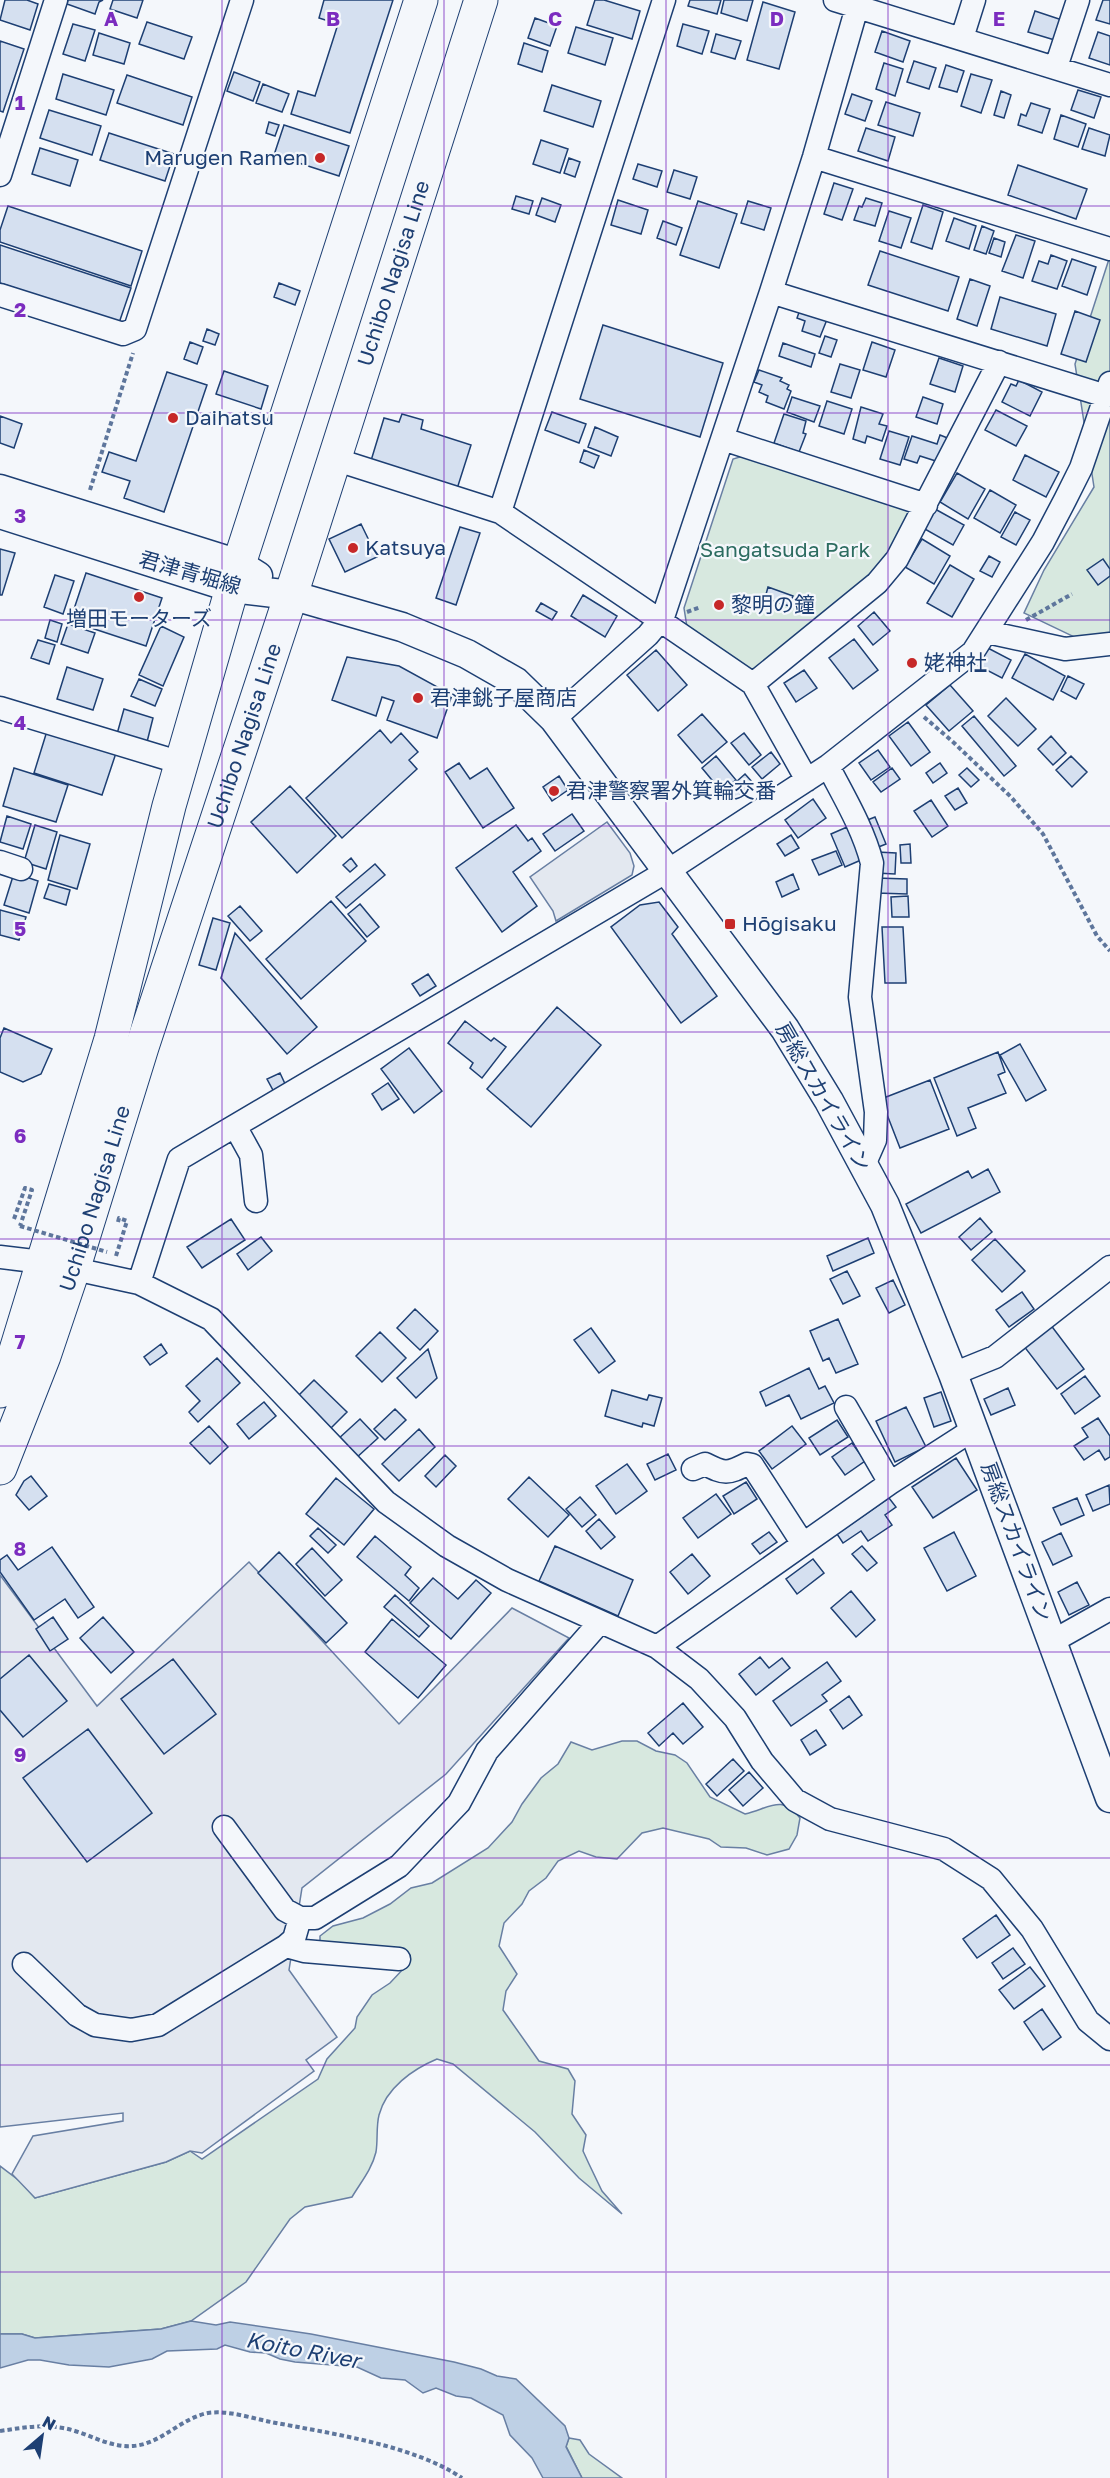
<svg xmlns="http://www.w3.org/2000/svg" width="1110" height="2478" viewBox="0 0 1110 2478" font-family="'Golos Text','Noto Sans JP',sans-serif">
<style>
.green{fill:#d7e8df;stroke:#687fa3;stroke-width:1.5}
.parking{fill:#e3e8f0;stroke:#687fa3;stroke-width:1.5}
.water{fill:#bed0e5;stroke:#687fa3;stroke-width:1.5}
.building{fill:#d5e0f0;stroke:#1d3f73;stroke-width:1.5}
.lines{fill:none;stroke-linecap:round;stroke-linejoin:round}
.minor-casing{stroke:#1d3f73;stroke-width:25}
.major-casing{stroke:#1d3f73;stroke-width:31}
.highway-casing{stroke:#1d3f73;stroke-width:35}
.path{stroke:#5e769c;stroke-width:4;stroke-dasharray:4.5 3;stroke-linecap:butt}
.minor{stroke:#f4f7fb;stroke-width:22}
.major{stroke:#f4f7fb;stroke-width:28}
.highway{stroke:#f4f7fb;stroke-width:33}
.path-bridge{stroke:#5e769c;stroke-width:4;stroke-dasharray:4.5 3;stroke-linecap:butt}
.grid{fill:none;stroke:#7b2cbf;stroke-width:1.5;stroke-opacity:0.55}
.poi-dot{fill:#c62828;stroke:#f4f7fb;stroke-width:2}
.labels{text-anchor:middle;stroke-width:4.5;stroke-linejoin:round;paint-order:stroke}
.poi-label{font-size:21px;fill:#1d3f73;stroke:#f4f7fb;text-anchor:start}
.street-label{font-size:21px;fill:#1d3f73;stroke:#f4f7fb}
.park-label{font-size:21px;fill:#2c6c60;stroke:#f4f7fb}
.water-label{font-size:22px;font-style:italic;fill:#1d3f73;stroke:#f4f7fb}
.grid-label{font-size:20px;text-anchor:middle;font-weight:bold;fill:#7b2cbf;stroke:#f4f7fb;stroke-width:4.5;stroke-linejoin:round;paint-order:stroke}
</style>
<rect width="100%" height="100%" fill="#f4f7fb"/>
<path class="green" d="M1110,256V654L1024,613L1044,570L1094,487L1075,364Z
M743,456L910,510L880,569L754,673L687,627L684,608L733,459Z
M622,1741H637L656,1751L675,1755L687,1763L710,1797L745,1814C770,1808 782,1794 800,1818L797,1835L789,1849L767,1855L746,1848L721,1847L709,1839L663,1828L642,1833L617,1859L596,1857L579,1851L558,1861L546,1878L529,1891L522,1904L504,1923L499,1946L517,1974L506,1991L503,2010L539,2061L568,2069L575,2081L572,2114L586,2135L583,2151L589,2164L602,2191L622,2214L579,2178L535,2132L453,2064L437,2059C413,2069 386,2088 379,2115C376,2127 378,2140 376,2152C372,2169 361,2182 352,2197L305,2207L290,2219L246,2282L191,2321L161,2329L35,2338L22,2334H0V2166L21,2182L35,2198L166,2162L190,2151L202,2159L318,2079L327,2059L355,2028L357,2017L372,1995L390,1983L406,1966L320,1943V1936L333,1926L363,1918L390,1904L411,1888L432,1883L488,1848L512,1822L522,1804L541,1778L558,1764L571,1742L592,1750Z
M569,2438L580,2440L589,2454L622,2478H582L566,2446Z"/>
<path class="parking" d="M607,822L630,853L634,866L632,875L556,921L553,911L530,877Z
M249,1562L399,1724L512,1608L569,1638L446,1774L302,1888L289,1970L337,2037L306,2060L314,2071L202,2153L190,2151L166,2162L35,2198L12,2174L33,2136L123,2121V2113L0,2127V1575L97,1706Z"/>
<path class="water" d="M191,2321L216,2325L230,2322L311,2334L454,2362L481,2369L497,2376L516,2379L565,2426L569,2438L566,2447L582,2478H543L532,2458L510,2435L503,2415L471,2398L456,2396L436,2388L423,2393L405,2380L381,2378L357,2367L295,2362L280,2359L266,2353L250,2352L225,2345L217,2349L167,2351L152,2359L109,2367L69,2365L40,2360H28L0,2368V2334H22L35,2338L161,2329Z"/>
<path class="building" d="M5,0H27L38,4L30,30L0,20Z
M68,0H103L99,2L95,14L67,4Z
M113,0H143L137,18L110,9Z
M324,0H393L350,133L291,114L298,91L315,96L338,24L319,18Z
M595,0H604L640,11L632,39L587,25Z
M690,0H721L717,14L688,6Z
M724,0H753L747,21L721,13Z
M1103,0H1110V24L1096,20Z
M763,2L795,12L779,69L747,60Z
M1035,11L1065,21L1058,41L1028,32Z
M535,18L557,26L550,46L528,38Z
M147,22L192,37L184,59L139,44Z
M73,24L95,30L85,61L63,54Z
M683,24L709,31L702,54L677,46Z
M576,27L613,38L605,65L568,53Z
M882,31L910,41L903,62L875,52Z
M1098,32L1110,36V65L1089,58Z
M99,33L130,43L124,64L93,55Z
M716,34L741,41L735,59L711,52Z
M0,41L24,49L3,112L0,111Z
M524,43L548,51L542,72L518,64Z
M914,61L936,68L929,89L907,82Z
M884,63L903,69L895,96L876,89Z
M946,65L964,71L957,92L939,87Z
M234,72L260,82L253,101L227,91Z
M63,74L114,90L106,115L56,99Z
M971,74L992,80L981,113L961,106Z
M127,75L192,97L183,125L117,103Z
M263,84L289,94L282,112L256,103Z
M552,85L601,101L593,127L544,111Z
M1078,90L1101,97L1094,118L1071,110Z
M1001,91L1011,95L1004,118L994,115Z
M852,94L872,101L865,121L845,114Z
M886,102L920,113L913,136L878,125Z
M1031,103L1050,109L1042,133L1018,125L1021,114L1026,116Z
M49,110L101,126L92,155L40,138Z
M1061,115L1086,124L1078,147L1054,139Z
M269,122L279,125L275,136L266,133Z
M284,125L349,146L339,176L274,155Z
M866,128L895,137L888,161L858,151Z
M1089,128L1110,135L1105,156L1082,149Z
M109,133L174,154L165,181L100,160Z
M541,140L568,149L560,173L533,164Z
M40,148L78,160L70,186L32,174Z
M569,158L580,162L575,177L564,173Z
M638,164L662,171L657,187L633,179Z
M1018,165L1087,189L1076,219L1008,195Z
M674,170L697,177L690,199L667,192Z
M834,183L853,189L842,220L824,214Z
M516,196L533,201L529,214L512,209Z
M542,198L561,205L555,222L536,215Z
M866,198L882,203L875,226L854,220L859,206L862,207Z
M618,200L648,210L641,234L611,225Z
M698,201L737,214L719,268L680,255Z
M748,201L771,208L764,230L741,223Z
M923,205L943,212L932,249L911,242Z
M8,206L142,251L131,286L0,242V230Z
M889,211L911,218L901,248L879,241Z
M954,218L976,226L969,249L946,241Z
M663,221L682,228L676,245L657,238Z
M982,226L994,231L986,254L974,250Z
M1016,235L1035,241L1023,278L1002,271Z
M994,238L1005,242L1001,257L989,253Z
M0,245L131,288L119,323L0,283Z
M880,251L959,277L948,311L868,285Z
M1051,255L1067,261L1057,289L1032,281L1039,261L1048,264Z
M1072,259L1096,267L1087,295L1062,286Z
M970,279L990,286L977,326L957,319Z
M279,283L300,291L295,305L274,297Z
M1000,297L1056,314L1047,346L991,329Z
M801,307L828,317L820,337L802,331L805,321L797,318Z
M1075,311L1100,320L1086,362L1061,354Z
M603,325L723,363L700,437L580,399Z
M207,329L219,334L215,345L203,341Z
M825,336L837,340L831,357L819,353Z
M190,342L203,347L197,364L184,359Z
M872,342L895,350L886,377L863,370Z
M783,343L815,354L811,367L779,356Z
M939,358L963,366L955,392L930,384Z
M840,364L860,370L851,398L831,392Z
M759,370L782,378L780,381L789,385L787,389L791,391L784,409L766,402L768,396L759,392L762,385L754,382Z
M224,371L268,386L261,409L216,394Z
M167,372L207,385L164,512L124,498L130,481L102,472L109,452L136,461Z
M1019,380L1042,392L1030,416L1002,402L1011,384L1016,386Z
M792,397L820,406L814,422L787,412Z
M923,397L943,404L937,424L916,417Z
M827,401L852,409L844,434L819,426Z
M861,407L883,414L879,424L887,426L882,441L867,436L865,443L853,439Z
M996,410L1027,426L1016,446L985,430Z
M552,412L586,424L579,443L545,430Z
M402,414L423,420L421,429L471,445L456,492L370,464L384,418L399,422Z
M784,414L806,421L803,433L806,434L799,452L774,443Z
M0,416L22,424L14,448L0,443Z
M595,427L618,437L611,456L588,447Z
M889,431L909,437L900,465L880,459Z
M940,435L950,439L942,463L920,456L917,463L904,459L912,436L937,444Z
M584,450L599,456L594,468L580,462Z
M1025,455L1059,472L1046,497L1013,480Z
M957,473L985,489L968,519L940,502Z
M990,490L1016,505L1000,533L974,518Z
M935,509L964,525L953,545L923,528Z
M1015,512L1030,520L1016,545L1001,537Z
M361,524L377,557L345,572L329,539Z
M460,527L480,533L456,605L436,598Z
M922,539L950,556L934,584L905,567Z
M0,549L15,553L2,595H0Z
M989,556L1000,562L992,577L980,571Z
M1103,559L1110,569V576L1098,585L1087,570Z
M950,565L974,579L952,617L927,603Z
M86,573L162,598L146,646L70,621Z
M55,575L74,581L63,614L44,607Z
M768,587L793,596L789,606L765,598Z
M583,595L617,616L605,637L571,616Z
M541,603L557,612L552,620L536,611Z
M874,612L890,631L873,645L858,626Z
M50,620L62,624L57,642L45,638Z
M68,624L95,633L88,653L61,644Z
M161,626L184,637L163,686L139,675Z
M854,639L878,670L853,689L829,658Z
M38,640L55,645L49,664L31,658Z
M984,646L1011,660L1002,678L975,664Z
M656,650L687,685L658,711L627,675Z
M1025,654L1065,676L1053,700L1012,678Z
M347,657L399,666L452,695L437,738L387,720L394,701L382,697L376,716L332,700Z
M67,667L103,679L93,710L57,699Z
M804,670L817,688L796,702L784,683Z
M1068,676L1084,684L1076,699L1061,691Z
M139,679L162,689L155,706L131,696Z
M950,685L973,711L949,731L926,705Z
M1006,698L1036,729L1018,746L988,716Z
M124,709L153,718L147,742L117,734Z
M702,714L727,742L702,763L678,735Z
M974,716L1016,766L1004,776L962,726Z
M908,722L930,752L911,766L889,736Z
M380,730L391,743L401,733L418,752L409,760L417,769L342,838L306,798Z
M47,731L116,753L102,795L34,773Z
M744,733L761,755L749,765L731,743Z
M1051,736L1066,753L1053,765L1038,749Z
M878,750L890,767L871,780L859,763Z
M771,752L780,764L762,779L752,767Z
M716,756L736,780L721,791L702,768Z
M1071,756L1087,772L1072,787L1056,770Z
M459,763L470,779L487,768L514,808L483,828L445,772Z
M940,763L947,773L933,783L926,773Z
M14,768L68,785L56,822L3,806Z
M892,768L900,779L881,792L873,782Z
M967,768L979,780L971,787L959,775Z
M745,774L753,783L734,800L726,791Z
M559,776L568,790L552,801L543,787Z
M290,786L336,836L297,873L251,822Z
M958,788L967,803L955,810L945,796Z
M813,799L826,818L798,838L785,820Z
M931,800L948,826L932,837L914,811Z
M572,814L584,831L555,851L543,834Z
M7,816L31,824L23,849L0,842Z
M875,817L886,844L871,850L860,823Z
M35,825L57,832L46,869L24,862Z
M516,825L528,841L532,838L541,851L513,872L537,906L502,932L456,868Z
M847,827L861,860L845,867L831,834Z
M60,835L90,844L77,889L48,880Z
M791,835L799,848L785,856L777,844Z
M910,844L911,863H901L900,845Z
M836,851L842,865L819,875L812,860Z
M877,852L896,853L895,874L876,873Z
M351,858L357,866L350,872L343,865Z
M375,864L385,875L346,908L336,897Z
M14,873L38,881L29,913L4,905Z
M793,874L799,889L782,897L776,882Z
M876,878L907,879V894L876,893Z
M49,884L70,890L66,905L44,898Z
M908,896L909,917H892L891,897Z
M331,901L366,941L301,999L266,959Z
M659,902L678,927L672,934L717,996L681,1023L611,927L640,905Z
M360,904L379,927L367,937L348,914Z
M240,906L262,931L250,941L228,916Z
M0,910L26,917L19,940L0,935Z
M213,918L230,923L216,970L199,965Z
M882,927H903L906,983H885Z
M235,933L317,1027L287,1054L221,978Z
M428,974L436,986L420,996L412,984Z
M557,1007L601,1045L531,1127L487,1089Z
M465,1021L491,1041L494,1038L506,1047L482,1078L470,1068L473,1063L448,1043Z
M4,1028L52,1049L41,1074L23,1082L0,1072V1038Z
M1020,1044L1046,1090L1026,1101L1000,1055Z
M409,1048L442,1091L414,1113L381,1069Z
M998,1052L1005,1072L998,1075L1006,1093L968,1108L976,1128L957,1136L934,1078Z
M280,1073L286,1086L274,1092L267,1079Z
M930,1080L949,1129L900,1148L881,1099Z
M388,1083L399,1099L382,1110L372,1094Z
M988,1169L1000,1192L921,1233L906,1204L968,1171L972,1178Z
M980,1218L992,1232L971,1250L959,1237Z
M231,1219L245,1240L202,1268L187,1247Z
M261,1237L272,1251L248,1270L237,1254Z
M868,1238L874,1253L833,1271L827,1256Z
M995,1239L1025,1271L1002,1292L972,1260Z
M847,1271L860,1296L843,1304L830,1279Z
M893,1280L905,1305L889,1313L876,1288Z
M1022,1292L1034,1309L1009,1327L996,1310Z
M415,1309L438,1331L420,1350L397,1328Z
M838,1319L858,1364L836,1373L829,1358L823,1361L810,1331Z
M1050,1324L1084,1369L1057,1389L1023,1345Z
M591,1328L615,1361L599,1373L574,1340Z
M380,1332L406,1358L382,1382L356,1356Z
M161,1344L167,1353L150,1365L144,1357Z
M428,1349L437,1378L416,1398L397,1378Z
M217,1358L240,1383L198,1422L189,1412L200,1401L186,1386Z
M809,1368L819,1389L825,1386L834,1403L801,1419L789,1395L766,1406L760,1392Z
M1085,1376L1100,1396L1075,1414L1061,1394Z
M314,1380L347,1412L331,1428L298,1396Z
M1008,1388L1015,1405L991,1415L984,1399Z
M612,1390L647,1400L649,1395L662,1398L654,1426L643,1423L642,1427L605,1416Z
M941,1392L951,1421L934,1427L924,1398Z
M264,1402L276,1416L249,1439L237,1424Z
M906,1407L926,1447L895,1462L876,1421Z
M395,1409L406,1420L385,1440L374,1429Z
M1098,1418L1110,1436V1457L1105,1460L1099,1450L1084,1460L1074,1446L1088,1437L1082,1428Z
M360,1419L378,1438L355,1459L337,1440Z
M837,1420L848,1437L820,1455L809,1438Z
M209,1426L228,1447L210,1464L190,1443Z
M792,1426L806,1444L772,1469L759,1451Z
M419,1429L435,1447L399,1481L382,1464Z
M852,1443L865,1461L845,1475L832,1457Z
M668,1454L676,1470L655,1480L647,1464Z
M445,1455L456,1466L436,1487L425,1476Z
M956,1458L977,1490L933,1518L912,1487Z
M627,1464L647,1491L616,1514L596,1486Z
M31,1476L47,1496L29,1510L16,1495L24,1481Z
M529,1477L569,1515L548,1537L508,1499Z
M336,1478L374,1509L344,1545L306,1514Z
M746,1482L757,1499L734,1514L723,1496Z
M1109,1485L1110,1504L1093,1511L1086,1495Z
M716,1494L731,1514L698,1538L683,1518Z
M580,1497L596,1515L582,1527L566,1509Z
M889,1498L896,1507L885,1515L892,1525L868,1541L861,1531L843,1543L837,1534Z
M1077,1498L1084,1515L1061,1525L1053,1508Z
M599,1519L615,1537L601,1549L586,1531Z
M318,1528L336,1545L328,1553L310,1536Z
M769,1532L777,1542L760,1554L752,1544Z
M954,1532L976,1576L947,1591L924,1548Z
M1061,1533L1072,1556L1053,1565L1042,1542Z
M375,1536L411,1567L405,1575L419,1588L409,1601L357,1557Z
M555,1546L633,1580L618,1616L539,1581Z
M862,1546L877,1563L867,1571L852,1554Z
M52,1547L94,1607L78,1618L65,1599L34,1620L0,1572V1560L7,1555L18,1570Z
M312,1548L342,1580L325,1596L296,1564Z
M279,1552L347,1623L326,1643L258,1573Z
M692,1554L710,1576L688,1594L670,1572Z
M813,1559L824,1573L797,1594L786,1579Z
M433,1578L458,1599L476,1580L491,1593L451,1639L410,1603Z
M1077,1582L1089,1605L1069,1615L1058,1592Z
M851,1591L875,1620L856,1637L831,1608Z
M395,1595L429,1626L419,1637L384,1607Z
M53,1617L68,1639L50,1651L36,1629Z
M103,1617L134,1652L111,1673L80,1638Z
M392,1619L446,1665L418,1698L365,1652Z
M29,1655L67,1701L23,1737L0,1710V1679Z
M760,1657L769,1668L782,1658L790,1668L756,1695L739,1674Z
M173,1659L216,1714L164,1754L121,1699Z
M827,1662L841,1681L822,1695L827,1701L791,1726L773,1701Z
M849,1696L862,1715L843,1729L830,1710Z
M683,1703L703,1727L683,1744L673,1733L659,1746L648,1733Z
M88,1729L152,1813L87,1862L23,1778Z
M816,1730L826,1745L810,1755L801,1740Z
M733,1759L744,1771L717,1796L706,1784Z
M749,1772L763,1788L743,1806L729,1790Z
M996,1915L1010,1935L977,1958L963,1939Z
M1013,1948L1025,1964L1003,1979L992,1963Z
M1030,1967L1045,1986L1014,2009L999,1990Z
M1042,2009L1061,2037L1043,2050L1024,2022Z"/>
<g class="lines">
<g class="minor-casing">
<path id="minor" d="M835,0L1110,85
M962,38L974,0
M1056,67L1078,0
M814,157L1110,249
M0,175L56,0
M771,292L1106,396
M0,295L123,334L135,329L242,0
M723,439L926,505
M334,459L500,512L636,604L753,684L807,780
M500,512L664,0
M987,632L1065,649L1110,644
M753,684L877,583L897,559L999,362
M0,708L165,758
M554,719L648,635L663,617L771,292L814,157L859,0
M828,766C844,797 863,828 872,863L860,997L876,1112L875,1140L864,1165
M0,862L21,869
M235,1126L251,1155L256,1201
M0,1257L42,1262L139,1283L211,1319L386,1502L447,1546L507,1580L657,1647L699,1679L735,1718L762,1761L795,1800L830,1819L944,1849L991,1879L1032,1929L1088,2021L1110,2039
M139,1283L179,1159L669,870L828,766L973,652L1043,542L1065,500L1081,468L1110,383
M953,1374L995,1357L1110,1267
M846,1407L890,1483
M693,1469L705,1464C725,1474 727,1474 747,1464L752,1465L803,1544
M1053,1641L1110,1609
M657,1647L890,1483L974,1429
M224,1827L285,1910L300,1918H315L399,1866L459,1803L487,1751L600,1622
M286,1946L304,1951L399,1959
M24,1964L77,2015L95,2025L131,2030L158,2025L286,1946L294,1939L300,1918"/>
</g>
<g class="major-casing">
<path id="major" d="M0,489L239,564L258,576
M0,514L232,588L291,595L402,627L467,654L516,682L554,719L785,1029L829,1101L885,1205L953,1374L1110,1798"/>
</g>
<g class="highway-casing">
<g id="highway">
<path d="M0,1391L13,1360L111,1039L169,806L239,564L421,0"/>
<path id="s1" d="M0,1468L44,1356L73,1270L142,1047L291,595L481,0"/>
</g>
</g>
<path class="path" d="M90,490L133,353
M687,612L701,607
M1026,620L1072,594
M924,717L952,741L1011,797L1043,834L1097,936L1110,951
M14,1219L25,1188L32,1190L20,1226
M116,1256L127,1221L119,1218L118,1222
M0,2431C21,2428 42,2424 63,2428C87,2432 108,2448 133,2446C161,2444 181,2418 208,2413C228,2410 251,2418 271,2422C328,2433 414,2445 462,2478"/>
<use href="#minor" class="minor"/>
<use href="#major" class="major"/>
<use href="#highway" class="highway"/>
<path class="path-bridge" d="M20,1226L107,1252"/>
</g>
<path class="grid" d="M222,0V2478M444,0V2478M666,0V2478M888,0V2478M0,206H1110M0,413H1110M0,620H1110M0,826H1110M0,1032H1110M0,1239H1110M0,1446H1110M0,1652H1110M0,1858H1110M0,2065H1110M0,2272H1110"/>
<g class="poi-dot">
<circle cx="320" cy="158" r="6"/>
<circle cx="173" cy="418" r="6"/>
<circle cx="353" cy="548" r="6"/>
<circle cx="139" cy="597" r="6"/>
<circle cx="719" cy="605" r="6"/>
<circle cx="912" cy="663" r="6"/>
<circle cx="418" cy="698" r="6"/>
<circle cx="554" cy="791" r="6"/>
<rect x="724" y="918" width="12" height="12" rx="3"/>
</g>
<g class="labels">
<g class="poi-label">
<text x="308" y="165" text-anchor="end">Marugen Ramen</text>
<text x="185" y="425">Daihatsu</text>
<text x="365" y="555">Katsuya</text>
<text x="731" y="612">黎明の鐘</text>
<text x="139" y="626" text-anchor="middle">増田モーターズ</text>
<text x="924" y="670">姥神社</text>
<text x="430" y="705">君津銚子屋商店</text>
<text x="566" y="798">君津警察署外箕輪交番</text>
<text x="742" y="931">Hōgisaku</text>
</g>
<g class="street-label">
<text dy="7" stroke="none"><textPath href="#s1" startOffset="1258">Uchibo Nagisa Line</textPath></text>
<text transform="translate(190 573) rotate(16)" y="7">君津青堀線</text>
<text dy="7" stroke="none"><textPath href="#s1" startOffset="772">Uchibo Nagisa Line</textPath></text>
<text transform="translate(823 1097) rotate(60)" y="7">房総スカイライン</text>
<text dy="7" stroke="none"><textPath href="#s1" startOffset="286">Uchibo Nagisa Line</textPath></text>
<text transform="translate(1016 1542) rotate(70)" y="7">房総スカイライン</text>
</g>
<g class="park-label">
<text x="785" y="557">Sangatsuda Park</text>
</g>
<g class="water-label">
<text transform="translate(303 2350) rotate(11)" y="8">Koito River</text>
</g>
</g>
<g class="grid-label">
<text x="111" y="26">A</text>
<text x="333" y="26">B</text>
<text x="555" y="26">C</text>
<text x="777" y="26">D</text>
<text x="999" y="26">E</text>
<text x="20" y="110">1</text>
<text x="20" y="317">2</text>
<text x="20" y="523">3</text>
<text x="20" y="730">4</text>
<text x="20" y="936">5</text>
<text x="20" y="1143">6</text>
<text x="20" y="1349">7</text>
<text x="20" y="1556">8</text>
<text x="20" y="1762">9</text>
</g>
<g transform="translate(42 2436) rotate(29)" stroke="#f4f7fb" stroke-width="4.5" paint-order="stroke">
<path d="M0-4.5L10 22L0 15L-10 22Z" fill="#1d3f73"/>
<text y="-9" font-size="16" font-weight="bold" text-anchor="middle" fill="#1d3f73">N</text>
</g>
</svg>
